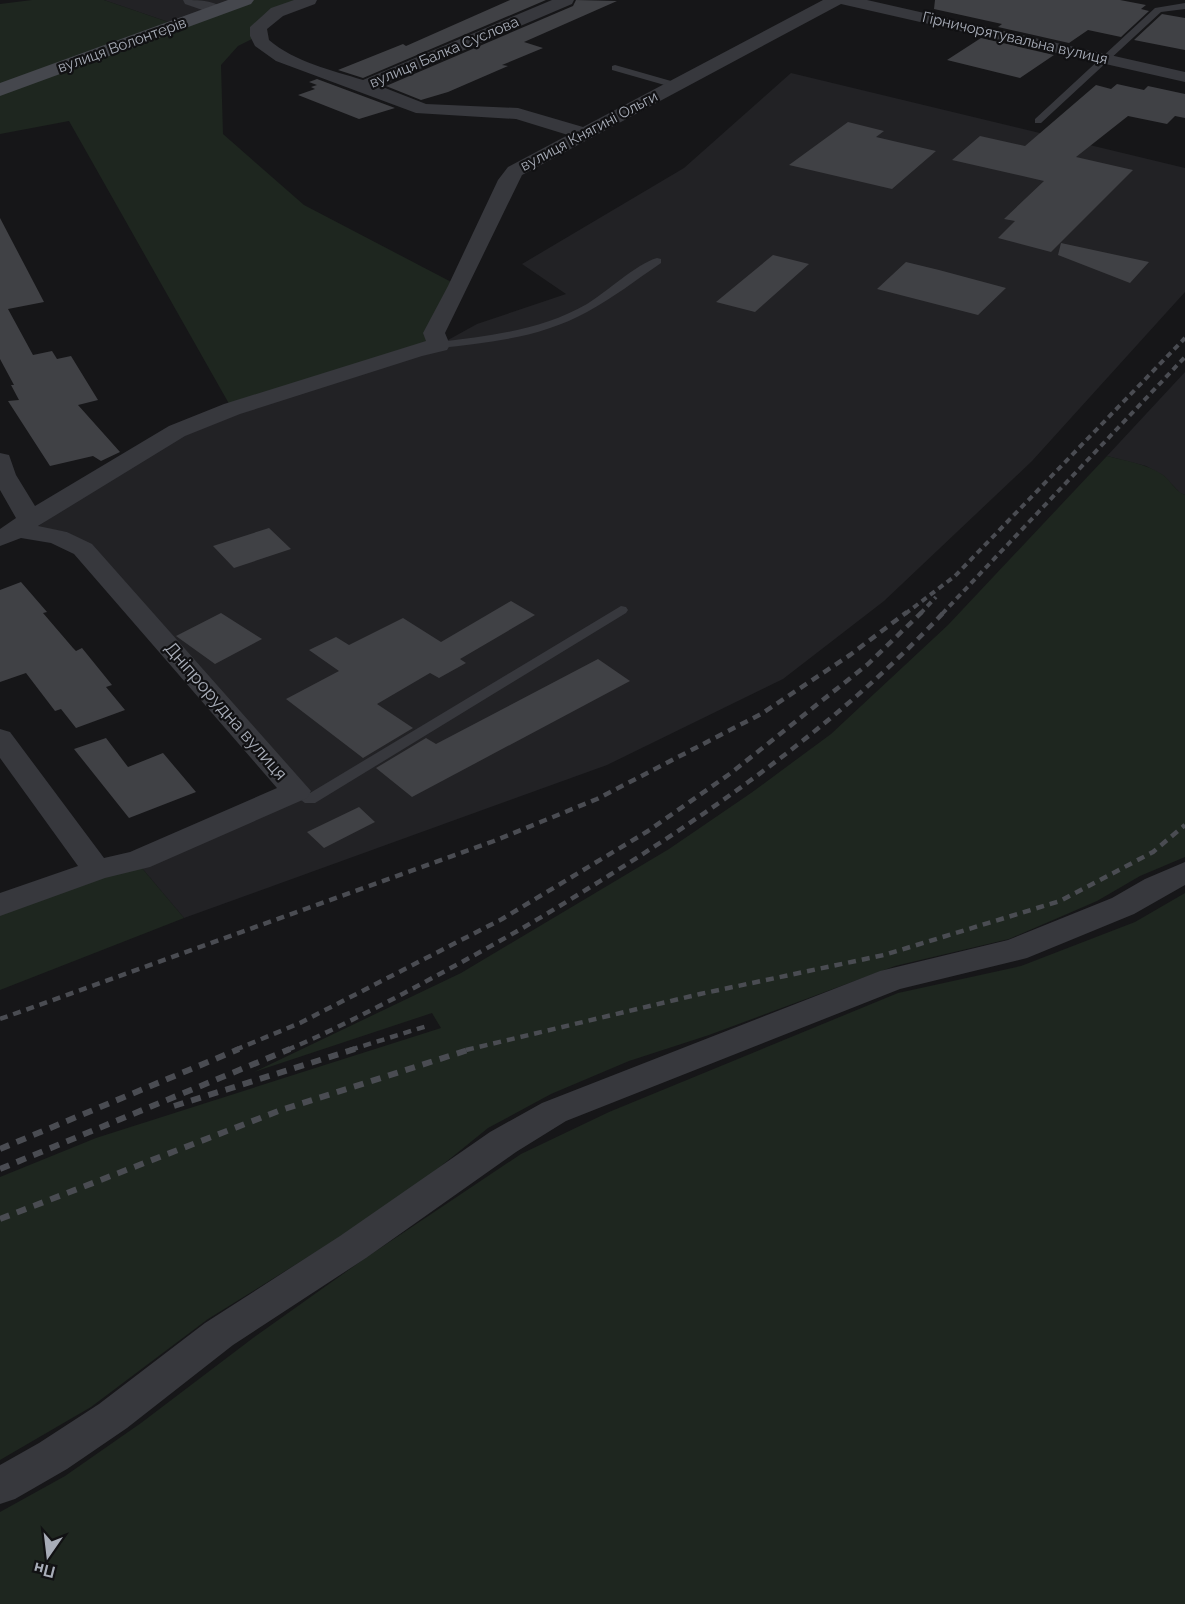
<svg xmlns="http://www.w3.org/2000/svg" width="1185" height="1604" viewBox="0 0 1185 1604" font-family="Raleway,sans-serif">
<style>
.built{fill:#222225}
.green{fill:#1e261f}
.building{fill:#404145}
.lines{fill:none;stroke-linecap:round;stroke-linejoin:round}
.lane{fill:#37383d;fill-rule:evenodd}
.street{fill:#37383d;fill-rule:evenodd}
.secondary{fill:#45474d;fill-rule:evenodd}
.rail-far2{stroke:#4a4c52;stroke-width:4;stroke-dasharray:6 4.5;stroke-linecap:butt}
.rail-far1{stroke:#4a4c52;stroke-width:4.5;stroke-dasharray:8 6;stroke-linecap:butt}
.rail{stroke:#4a4c52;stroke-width:6;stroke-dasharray:10 8;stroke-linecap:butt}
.labels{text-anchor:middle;stroke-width:4.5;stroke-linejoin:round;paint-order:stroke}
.far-street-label{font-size:15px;fill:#a8adb8;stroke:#111113}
.street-label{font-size:18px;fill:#a8adb8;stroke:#111113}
</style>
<rect width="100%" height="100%" fill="#161618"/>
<path class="built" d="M104,0H245L177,25Z
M791,73L1185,168V292L1032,461L884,601L783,679L607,765L184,918L141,867L310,793L88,543L67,532L37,527L177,431L439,345L477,324L566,294L522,264L684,168Z
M1185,372V495L1180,493L1164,476L1146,466L1107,456Z"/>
<path class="green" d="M32,0H104L177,25L245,0H309L277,12L258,36L238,46L221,65L223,134L304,205L459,286L439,345L232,409L69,121L0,134V4Z
M1107,456C1126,461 1147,464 1163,475C1171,481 1175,491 1185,495V857L1140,876L1097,901L1009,939L895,966L709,1035L629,1061L551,1094L488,1128L425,1179L348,1232L208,1319L91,1407L0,1460V1177L96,1138L441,1028L432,1013L254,1072L461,973L669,849L751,793L831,734L948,625Z
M141,867L184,918L0,990V912L98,877Z
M1185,893V1604H0V1512L65,1476L141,1423L253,1338L364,1259L521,1154L609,1112L898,993L1021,966L1135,922Z"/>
<path class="building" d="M510,0H546L363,78L338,70L403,44L406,46Z
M576,0L617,1L524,42L543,48L502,65L508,66L448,92L421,100L386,86L573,6Z
M935,0H1120L1146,5L1141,9L1149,11L1121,37L1088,30L1069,43L998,27L1002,24L934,9Z
M1162,14L1185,18V50L1134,40Z
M981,38L1054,55L1020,78L947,60Z
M317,79L395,108L359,119L298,95L315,89L311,87L317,85L309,82Z
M1117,84L1144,90L1148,86L1185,94V118L1175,116L1167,124L1128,116L1076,157L1133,170L1051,252L998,238L1015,221L1004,219L1044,181L952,160L980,136L1025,146L1096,85L1111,89Z
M848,122L884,131L876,137L936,151L892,189L789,165Z
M0,218L44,302L8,309L33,355L52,351L57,359L71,356L98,400L78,405L120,452L101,461L93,456L50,466L8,401L19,400L11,385H14L0,359Z
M1061,243L1149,262L1130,283L1058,255Z
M773,255L809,264L755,312L716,302Z
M906,262L939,270L1006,288L978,315L877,289Z
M269,528L291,549L234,568L213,546Z
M21,582L47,612L43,613L73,648L76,651L82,648L112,685L106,687L125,710L76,728L61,709L55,711L26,673L0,682V590Z
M511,601L535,615L460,659L466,663L439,678L430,673L377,704L413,728L363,758L286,699L339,671L309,650L336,637L349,645L403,618L441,642Z
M221,613L262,639L215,664L176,636Z
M598,659L630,681L412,797L376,768L426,738L436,744Z
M106,738L128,767L163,753L196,792L129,818L74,749Z
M359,807L375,822L324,848L307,832Z"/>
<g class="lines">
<path class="lane" d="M1185,3V9L1161,12L1041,123H1035V119L1155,8Z
M615,65L678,83L680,85L675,88L612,70V66Z
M657,258L661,259V263C636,280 613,298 587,312C542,337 489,343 439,348L433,345L439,342C490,336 542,330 587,304C607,292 636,264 657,258Z
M621,606L626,607L628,610L626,613L315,803H305L289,791L296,786L310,793Z"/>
<path class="street" d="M183,0C197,0 216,0 225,10L217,15L185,4Z
M294,0H317L315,4L283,16L267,29L269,40C295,62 331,70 363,80L552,0H574L572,4L380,86L426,104L518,108L583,127L823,0H867L1185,72V82L841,4L522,175L445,333L450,345L447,350L422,356L240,414L185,436L38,526L67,532L92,544L311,791L307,798L150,867L105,878L0,916V893L78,866L0,758V729L10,732L104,858L130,852L277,788L74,554L51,543L21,538L0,546V529L16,518L0,490V453L9,455L16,475L35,506L169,426L224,404L426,341L423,333L448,286L498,180L508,167L568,135L516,119L416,113L276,61L255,46L250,36V27L271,8Z
M1185,862V885L1134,914L1027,958L900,989L566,1121L516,1152L366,1258L233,1345L127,1428L67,1469L15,1499L0,1504V1465L39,1443L99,1404L205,1323L340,1236L490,1132L542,1103L880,971L1008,940L1112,898L1145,879Z"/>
<path class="secondary" d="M228,0H254L251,4L0,96V83Z"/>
<path class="rail-far2" d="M905,614L955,576L1185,338
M920,614L936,597
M942,614L1185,357"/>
<path class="rail-far1" d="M0,1019L494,841L597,799L761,714L850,655L907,612
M235,1050L300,1023L502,919L648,831L731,773L868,664L922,612
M287,1050C323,1035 358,1017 393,999C453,967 513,935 571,899C705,817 835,728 944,612
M350,1050L427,1026
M466,1050L700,994L884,955L1060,901L1153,852L1185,825"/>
<path class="rail" d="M174,1106L355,1049
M0,1149L239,1049
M0,1169L290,1049
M0,1219L281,1110L471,1049"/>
</g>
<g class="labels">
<g class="far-street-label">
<text transform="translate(1015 38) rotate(13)" y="5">Гірничорятувальна вулиця</text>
<text transform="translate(122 45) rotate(-20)" y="5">вулиця Волонтерів</text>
<text transform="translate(444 52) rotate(-23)" y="5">вулиця Балка Суслова</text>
<text transform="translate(589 131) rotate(-28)" y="5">вулиця Княгині Ольги</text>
</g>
<g class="street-label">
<text transform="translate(226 711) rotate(49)" y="6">Дніпрорудна вулиця</text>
</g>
</g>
<g transform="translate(48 1556) rotate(194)" stroke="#111113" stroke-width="4.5" paint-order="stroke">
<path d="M0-4.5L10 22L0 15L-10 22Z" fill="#a8adb8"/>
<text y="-9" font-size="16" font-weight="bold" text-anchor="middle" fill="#a8adb8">Пн</text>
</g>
</svg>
